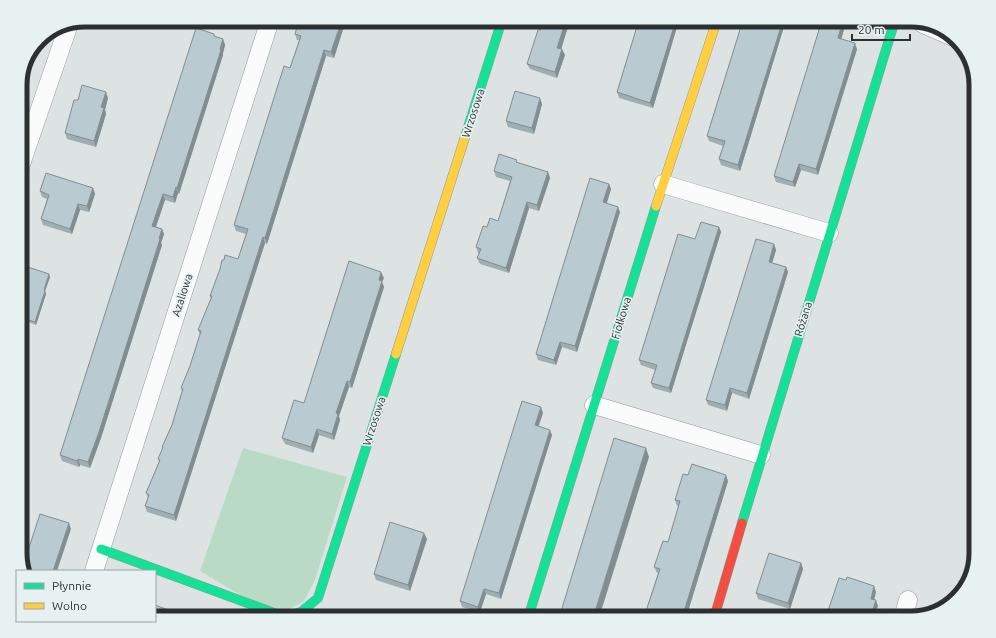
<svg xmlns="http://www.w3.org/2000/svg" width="996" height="638" viewBox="0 0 996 638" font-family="Ubuntu,sans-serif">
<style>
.green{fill:#b9dbc6}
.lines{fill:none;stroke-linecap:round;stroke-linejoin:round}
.street-casing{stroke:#969a9a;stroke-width:19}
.fast-casing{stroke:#969a9a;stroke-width:10}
.slow-casing{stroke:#969a9a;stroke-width:10}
.jam-casing{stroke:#969a9a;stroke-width:10}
.street{stroke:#fafbfb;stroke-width:18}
.fast{stroke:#16e098;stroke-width:9}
.slow{stroke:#ffcf43;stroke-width:9}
.jam{stroke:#f24e42;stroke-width:9}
.wall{fill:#9faeb3}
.shaded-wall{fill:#828d92}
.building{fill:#b9cad0;stroke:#828d92}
.labels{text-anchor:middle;stroke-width:3.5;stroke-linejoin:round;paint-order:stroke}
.street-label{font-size:11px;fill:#2c3030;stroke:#e7f1f2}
.rim{fill:none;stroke:#2c3030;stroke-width:5}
</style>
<rect width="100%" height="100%" fill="#dde2e2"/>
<path class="green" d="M243,448L347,477L315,580L304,601L286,611L249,600L200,571Z"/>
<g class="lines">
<g class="street-casing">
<path id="street" d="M923,24L953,37
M20,167L68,27
M663,184L829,233
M594,405L761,455
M94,571L270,20
M903,618L908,600"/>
</g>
<g class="fast-casing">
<path id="fast" d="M465,137L502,20
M742,523L895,20
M101,549L285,617L301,612L318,598L396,354
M528,618L656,206"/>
</g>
<g class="slow-casing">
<path id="slow" d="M656,206L717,20
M396,354L465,137"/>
</g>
<g class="jam-casing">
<path id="jam" d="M714,618L742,523"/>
</g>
<use href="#street" class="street"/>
<use href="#fast" class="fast"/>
<use href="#slow" class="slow"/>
<use href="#jam" class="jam"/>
</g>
<path class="wall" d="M299,20H346L334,58L326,56L267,244L265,243L176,521L147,512L145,506L148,498L146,493L159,462L158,459L163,448L162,447L172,425L181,395L182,392L181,388L190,366L200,335L198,330L211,299L210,296L224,260L238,259L246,234L236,231L234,225L290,68L299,40H297L295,34Z
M544,20H570L561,49L565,55L557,78L530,69L527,64Z
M639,20H679L653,108L619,98L617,92Z
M743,20H786L740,171L721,165L719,159L723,146L709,141L707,136Z
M845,26L841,39L857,49L818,175L801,170L795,187L776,182L774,176Z
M215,36L223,39L225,45L223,53V55L179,194L178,193L175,203L165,200L156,227L162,229L164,234L161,243L162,245L101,438L90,468L80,465L79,467L62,461L60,455Z
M108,98L105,110L106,114L96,147L67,139L65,133L78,100Z
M542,104L534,134L508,127L506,121Z
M518,163L548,172L550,178L539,211L529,208L509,273L480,264L477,258L479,254L478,253L476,247L487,227L498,221L510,181L496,177L494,171Z
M609,184L611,189L607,203L620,212L577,352L562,347L556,365L538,360L536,354Z
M93,188L95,194L89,212L80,210L72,234L43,225L41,219L47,199L42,197L40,191Z
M719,227L721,232L671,393L653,388L651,383L655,370L641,365L639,360L695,239Z
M774,244L776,250L772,263L786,267L788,272L749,399L732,393L727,411L708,405L706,400Z
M50,277L45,291L46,294L36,325L20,319V281Z
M384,278L382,282L384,287L352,388L349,387L339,416L340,420L334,440L319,435L313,453L285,444L282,438L304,403Z
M543,413L538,426L552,435L501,599L486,594L480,612L462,607L460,601Z
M688,475L728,481L686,618H639L645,614L658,573H657L654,567L668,542L679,506H677L675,500Z
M424,533L427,539L410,591L376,580L374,574Z
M801,563L803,569L790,609L758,599L756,593Z"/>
<path class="shaded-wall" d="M342,20H346L334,58L331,52Z
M566,20H570L560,53L557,48Z
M676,20H679L653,108L650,103Z
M783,20H786L740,171L738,165Z
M843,20L845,26L840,44L838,38Z
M223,39L225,45L223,53V55L179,194L177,188Z
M855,43L857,49L818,175L816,169Z
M562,49L565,55L557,78L555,72Z
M324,50L326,56L267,244L265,238Z
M106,92L108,98L105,110L106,114L96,147L94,141L101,107Z
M540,98L542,104L534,134L532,128Z
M799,164L801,170L795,187L793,182Z
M548,172L550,178L539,211L537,205Z
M609,184L611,189L605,208L603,202Z
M176,187L178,193L175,203L173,197Z
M93,188L95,194L89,212L87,206Z
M163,194L165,200L155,229L152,226L153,223Z
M527,202L529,208L509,273L506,268Z
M78,204L80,210L72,234L70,229Z
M618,207L620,212L577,352L575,346Z
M719,227L721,232L671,393L669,388Z
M162,229L164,234L161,243L162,245L101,438L90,468L88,462Z
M263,237L265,243L176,521L174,515Z
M774,244L776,250L771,267L769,262Z
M786,267L788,272L749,399L747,393Z
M381,272L384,278L382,282L384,287L352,388L350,382Z
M49,274L50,277L45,291L46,294L36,325L35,322L44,290Z
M560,342L562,347L556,365L554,360Z
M347,381L349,387L339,416L340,420L334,440L332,434L336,413Z
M730,388L732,393L727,411L725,405Z
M541,407L543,413L537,431L535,425Z
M317,429L319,435L313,453L311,447Z
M550,430L552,435L501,599L499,593Z
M646,448L649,457L599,618H593Z
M78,459L80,465L79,467L77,461Z
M726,475L728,481L686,618H682Z
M69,523L71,529L57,571H53Z
M424,533L427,539L410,591L408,585Z
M801,563L803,569L790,609L788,603Z
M874,586L876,592L873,605L871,599Z
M484,589L486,594L480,612L478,607Z
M876,600L878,606L874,618H870Z
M171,611L173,616V618H169Z"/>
<path class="building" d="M299,20H342L331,52L324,50L265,238L263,237L174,515L145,506L149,495L146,493L160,460L158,459L163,447H162L172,425L181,395L183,389L181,388L190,366L201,331L198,330L212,296H210L220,269L222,260H224L225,255L238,259L248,229L234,225L284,66L290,68L301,36L295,34Z
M544,20H566L557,48L562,49L555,72L527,64L538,30H540Z
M639,20H676L650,103L617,92Z
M743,20H783L738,165L719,159L725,141L707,136Z
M822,20H843L838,38L855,43L816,169L799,164L793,182L774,176Z
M196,28L214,34V36L223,39L220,49L221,50L177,188L176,187L173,197L163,194L153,223L152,226L162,229L159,239H160L99,432L88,462L78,459L77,461L60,455Z
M82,85L106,92L101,107L104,108L94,141L65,133L74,100H78Z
M515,91L540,98L532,128L506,121Z
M499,154L517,160L516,162L548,172L537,205L527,202L506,268L477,258L481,249L476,247L483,226L487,227L490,218L498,221L512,177L494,171Z
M46,173L93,188L87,206L78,204L70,229L41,219L49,195L40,191Z
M590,178L609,184L603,202L618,207L575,346L560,342L554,360L536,354Z
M701,222L719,227L669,388L651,383L657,365L639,360L678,234L695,239Z
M756,239L774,244L769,262L786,267L747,393L730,388L725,405L706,400Z
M349,261L381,272L379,280L382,281L350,382L347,381L336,413L338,414L332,434L317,429L311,447L282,438L294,400L304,403Z
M25,266L49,274L44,290L45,291L35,322L20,317V281Z
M522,401L541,407L535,425L550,430L499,593L484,589L478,607L460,601Z
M614,438L646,448L593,618H559Z
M692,464L726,475L682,618H639L641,612L645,614L660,569L654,567L663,541L668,542L680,501L675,500L683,474L688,475Z
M40,514L69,523L53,571H24L23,566Z
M390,522L424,533L408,585L374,574Z
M769,553L801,563L788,603L756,593Z
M847,577L874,586L871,599L876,600L870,618L864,616V618H829L826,617L839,578L846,580Z
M944,604L948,605L943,609Z
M155,605L171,611L169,618H155Z"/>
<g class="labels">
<g class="street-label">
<text transform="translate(473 113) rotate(-72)" y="4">Wrzosowa</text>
<text transform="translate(182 295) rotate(-72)" y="4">Azaliowa</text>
<text transform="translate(621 318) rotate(-73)" y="4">Fiołkowa</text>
<text transform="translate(803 319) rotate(-73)" y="4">Różana</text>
<text transform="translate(374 421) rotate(-72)" y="4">Wrzosowa</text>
</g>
</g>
<path d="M0 0H996V638H0ZM85 27H911A58 58 0 0 1 969 85V553A58 58 0 0 1 911 611H85A58 58 0 0 1 27 553V85A58 58 0 0 1 85 27Z" fill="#e7f1f2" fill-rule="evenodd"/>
<path class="rim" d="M85 27H911A58 58 0 0 1 969 85V553A58 58 0 0 1 911 611H85A58 58 0 0 1 27 553V85A58 58 0 0 1 85 27Z"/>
<rect x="16" y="570" width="140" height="52" fill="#e7f1f2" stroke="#9ca4a4"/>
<rect x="24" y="583" width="20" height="6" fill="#16e098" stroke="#9ca4a4"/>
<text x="52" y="590" font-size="12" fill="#2c3030">Płynnie</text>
<rect x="24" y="603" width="20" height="6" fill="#ffcf43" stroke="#9ca4a4"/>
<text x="52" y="610" font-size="12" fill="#2c3030">Wolno</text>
<path d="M852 34v6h58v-6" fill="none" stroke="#2c3030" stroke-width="2"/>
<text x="858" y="34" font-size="12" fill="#2c3030" stroke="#e7f1f2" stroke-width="3" paint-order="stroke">20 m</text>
</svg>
